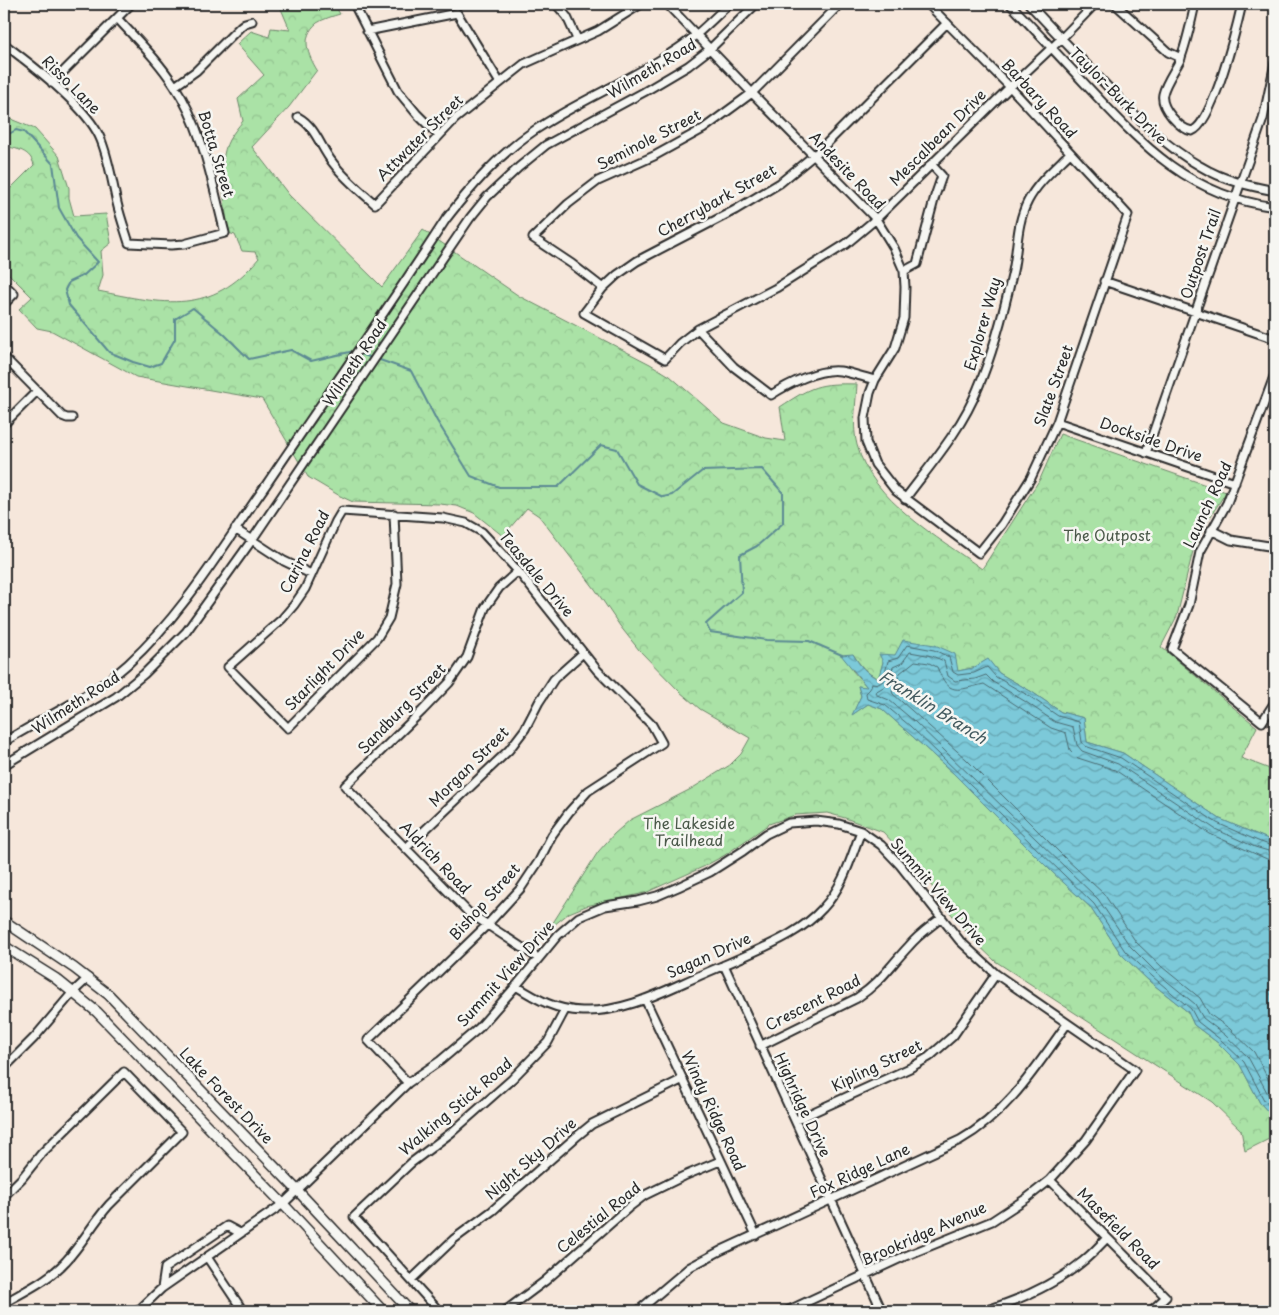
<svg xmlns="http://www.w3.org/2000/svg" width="1279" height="1315" viewBox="0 0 1279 1315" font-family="'Playpen Sans',sans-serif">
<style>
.forest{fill:url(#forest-crowns);stroke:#6a8668}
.water{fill:url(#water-waves);stroke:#5b8a93}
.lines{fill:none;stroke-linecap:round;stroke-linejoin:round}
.shore{stroke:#4b6a71;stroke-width:1}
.stream{stroke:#5b8a93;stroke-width:2}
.minor-casing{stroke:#2b2b2b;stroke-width:11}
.major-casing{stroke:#2b2b2b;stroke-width:12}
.minor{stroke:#f6f6f2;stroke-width:7}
.major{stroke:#f6f6f2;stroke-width:9}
.labels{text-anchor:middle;stroke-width:5;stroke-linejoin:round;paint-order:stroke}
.street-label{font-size:15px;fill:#2b2b2b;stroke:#f6f6f2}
.park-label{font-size:15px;fill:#4b594a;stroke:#f6f6f2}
.water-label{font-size:16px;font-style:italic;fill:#435a5f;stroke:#f6f6f2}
</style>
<defs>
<pattern id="forest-crowns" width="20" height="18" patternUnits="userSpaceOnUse" patternTransform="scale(1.25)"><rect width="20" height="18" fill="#aae2a6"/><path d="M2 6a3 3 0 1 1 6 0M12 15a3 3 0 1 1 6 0" fill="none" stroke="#92c28f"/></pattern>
<pattern id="water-waves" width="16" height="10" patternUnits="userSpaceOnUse" patternTransform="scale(1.25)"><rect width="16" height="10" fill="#7bc9d9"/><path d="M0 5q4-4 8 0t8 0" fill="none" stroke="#65a3b0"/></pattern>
</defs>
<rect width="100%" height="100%" fill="#f6e7db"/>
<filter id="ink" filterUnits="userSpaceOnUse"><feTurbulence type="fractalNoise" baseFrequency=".02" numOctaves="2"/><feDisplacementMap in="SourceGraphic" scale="10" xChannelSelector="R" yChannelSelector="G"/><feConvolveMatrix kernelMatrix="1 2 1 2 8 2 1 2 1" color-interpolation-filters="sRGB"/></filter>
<g filter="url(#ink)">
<path class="forest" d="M279,4H334L340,14C333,16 323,19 317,23C300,37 308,55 317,70L289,107L252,147L289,195L382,287L423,230L519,296L650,364L670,376L724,423L766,438L785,441L780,407C812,386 818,383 857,384C856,403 852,427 857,445C872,501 938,537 982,569L1040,479L1060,434L1226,492L1205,525L1193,551L1177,616L1161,647L1257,727L1241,758L1275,771V842L1220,819L1123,753L1087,742L1084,718L1061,712L1032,692L999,673L988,660L973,668L958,671L895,655L883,662L879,679C866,673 860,665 853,654L852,670L868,688L858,686L861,696L853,714L868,704L882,709L953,773L1051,871L1090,907L1121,954L1149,981L1188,1012L1194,1025L1218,1043L1240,1065L1260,1103L1275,1119V1136L1245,1151L1241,1130L1212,1102L995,961L972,939L944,905L927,879L883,832L845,818L827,813L795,815L769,824L725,855L703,867L645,893L586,906L569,913L549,929L598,852L614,834L630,820L691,789L730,765L741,754L750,738L700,709L680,692L639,650L620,626L595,589L539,516L527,508L503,536L474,513L457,506L440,504L353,502L340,496L308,477L262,399L136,377L52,331L37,328L19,309L32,297L4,269V195L34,165C30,150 17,149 4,146V112L13,120L35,129L59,156L69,188V198L74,216L106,214L111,243L101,251L103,275L98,291C164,304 211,316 259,258L255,252L242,251L235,235L228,233C226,207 216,164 229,140C233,133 238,127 243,121L238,99L264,75L237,44L251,31L269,37L271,28L290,30Z"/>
<path class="water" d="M903,640L935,645L955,654L958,671L973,668L988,659L999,673L1032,692L1061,712L1084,718L1087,742L1123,753L1220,819L1275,842V1119L1260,1103L1240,1065L1218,1043L1194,1025L1188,1012L1149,981L1121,954L1090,907L1051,871L953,773L882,709L868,704L852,715L861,696L858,686L867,687L841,655L853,654C859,665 866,673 878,679L883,662L879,654L895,655Z"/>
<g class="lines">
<path class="shore" d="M1275,847L1258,841L1217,823L1121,758L1085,746L1082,742L1079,722L1058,716L1029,696L996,677L987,667L974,673L958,675L953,672L949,657L934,650L907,645L898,658L888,661L883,681L879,684L872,683L870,689L866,693L867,699L885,705L910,726L1094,904L1125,951L1153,977L1191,1009L1198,1022L1221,1040L1244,1062L1264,1100L1275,1112
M1275,853L1255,847L1215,829L1118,764L1082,751L1077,745L1073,727L1055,722L1026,702L993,682L986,675L975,679L955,681L948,676L944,661L932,656L910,652L902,663L893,667L887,685L875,692L877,695L889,700L914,721L1098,899L1130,946L1157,973L1195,1004L1203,1018L1225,1035L1248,1057L1269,1096L1275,1103
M1275,861L1267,859L1210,834L1115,770L1078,758L1070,750L1066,733L1051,728L984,684C957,690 949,697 937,667L929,663L915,661L900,673L896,685L892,691L893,694L966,759L1064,857L1104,894L1136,942L1162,967L1200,998L1209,1014L1230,1029L1254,1052L1275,1092"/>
<path class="stream" d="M4,134L7,135L16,130L24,132L53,164L59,208L76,238L98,262L84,275L69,282L65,290L69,305L109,352L133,362L150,367L161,363L175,339V319L193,308L224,334L249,359L291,350L311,361L354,351
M358,353L372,358
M377,359L411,371L437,421L471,476L499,487H558L601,445L617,449L637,484L663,497L672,495L702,471L762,469L783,493V523L757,546L740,555L742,592L706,624L710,632L767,640L809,641L842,655"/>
<g class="minor-casing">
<path id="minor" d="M354,4L398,91L417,114L439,136
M556,4L567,17L577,39
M667,4L752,93L876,219L894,248L904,271L905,287L904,318L895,348L875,380L870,393L865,418L866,442L875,464L896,491L979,553L1002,524L1031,478L1057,422L1128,215L1010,87L928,4
M1010,4C1036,31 1062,59 1088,87C1144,147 1190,196 1275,207
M1029,4C1055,32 1081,59 1108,87C1136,116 1164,146 1200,166C1223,180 1249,186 1275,191
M1115,4L1168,52L1181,58
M1195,4C1191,22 1187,42 1180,60C1175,70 1165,84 1163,94C1160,108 1180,129 1192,131C1213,124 1237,26 1242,4
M947,23L819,151L780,183L735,210L637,261L617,275L603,288L584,313L665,359L680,343L698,329L776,288L846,244L876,219L1010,87L1061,39L1095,4
M367,31L457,13L500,83
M4,44C31,64 89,109 101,140C109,160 112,181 117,203C120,216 125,230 129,243L171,245L184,244L225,233C212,183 203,128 174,85C158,60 137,40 117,18
M52,83L131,4
M175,86L196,71L241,26L245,23L252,21
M298,117C316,127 320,147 333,163C345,179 360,191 375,204L455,119L500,83L524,64L598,31L641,4
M904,271L917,264L935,196L942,176L931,164
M1104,281L1275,339
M4,284L14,294L4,304
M603,288L572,264L533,238L568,204L598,181L654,156L703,129L752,93L840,4
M698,329L734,367L771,395C788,384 819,368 840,371C852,373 863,377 875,380
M4,357L62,416L67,418H72
M1275,374L1227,503L1200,552L1189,605L1172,649L1262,722L1275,702
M1057,422L1235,483
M4,424L37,391
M1146,453L1263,119L1275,63
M905,499C931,464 962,429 978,388C994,351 1004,311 1013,271C1018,248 1016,224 1028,201C1038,182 1055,168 1070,153
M394,514L397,584L389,618L377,638L288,728L228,667L282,619L294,605L305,589L336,521L342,511L443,518L466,523L482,532L518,571L597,670L652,725L662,743L588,791L569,812L552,835L539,861L521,888L487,925L368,1040L408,1083
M235,529L284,561L311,574
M1211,530L1231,540L1275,547
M518,571L499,588L485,608L467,657L449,683L422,711L345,786L468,912L538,958
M4,742C46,716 91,697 128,664C184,613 223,546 266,485C326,396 388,309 446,219C472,186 499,154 535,130C578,101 627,82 671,53C693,40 710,22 729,4
M4,765L116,697L144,674L186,632L252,540L438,265L470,218L487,197L519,167L546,145L644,92L688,66L710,49L756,4
M406,848L509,750L525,729L539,702L554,679L583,653
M724,965L882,1311
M516,986C538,1000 556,1010 582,1011C624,1013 664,991 701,975C731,962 762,950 790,934C802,927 814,918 823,908C843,887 851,858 861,831
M645,999L756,1235
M760,1046L857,998C881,982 890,966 909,946C918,935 930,927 941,918
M4,1068L34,1038L73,992L88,978
M796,1120L910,1068L929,1057L953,1036L996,974
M1050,1180L1166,1297L1151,1311
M4,1196L22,1178L42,1153L124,1072L182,1132L109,1205C93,1223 82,1244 66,1261C49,1280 25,1291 4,1303
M207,1257L243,1311
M411,1280L454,1239L492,1211L576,1137L592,1124L683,1079
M162,1288L165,1268L227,1226L240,1233
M138,1311L162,1288L283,1204L408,1083L440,1061L479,1028L516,986L558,935L579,917L605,906L638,901L657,896L678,887L710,872L743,851L766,834L789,823L816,821L839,824L861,831L881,845L900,865L960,941L996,974L1135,1070L1086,1140L1050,1180L1027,1198L992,1221L903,1257L787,1311
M439,1311L354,1217L411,1163L452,1132L512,1079L548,1042L565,1010
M505,1311L545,1281L628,1208L645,1195L684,1176L720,1161
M638,1311L690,1267L722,1250L960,1140C1008,1113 1036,1067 1067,1024
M984,1311C1019,1300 1053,1286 1082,1262C1091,1255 1099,1246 1107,1238"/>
</g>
<g class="major-casing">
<path id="major" d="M4,921L74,968L109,995L297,1190L410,1311
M4,946L55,978L97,1012L283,1204L383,1311"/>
</g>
<use href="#minor" class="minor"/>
<use href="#major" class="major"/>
</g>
</g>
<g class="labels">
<g class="street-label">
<text transform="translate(652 69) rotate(-31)" y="5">Wilmeth Road</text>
<text transform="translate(71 85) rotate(45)" y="5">Risso Lane</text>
<text transform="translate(1118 96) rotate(45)" y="5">Taylor-Burk Drive</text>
<text transform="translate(1039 99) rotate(47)" y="5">Barbary Road</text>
<text transform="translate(420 138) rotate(-45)" y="5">Attwater Street</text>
<text transform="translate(938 138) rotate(-45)" y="5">Mescalbean Drive</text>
<text transform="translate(649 140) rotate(-27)" y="5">Seminole Street</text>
<text transform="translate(216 154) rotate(73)" y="5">Botta Street</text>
<text transform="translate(847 171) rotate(46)" y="5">Andesite Road</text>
<text transform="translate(717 201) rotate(-29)" y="5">Cherrybark Street</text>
<text transform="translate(1201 254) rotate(-71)" y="5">Outpost Trail</text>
<text transform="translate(983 324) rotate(-74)" y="5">Explorer Way</text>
<text transform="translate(355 363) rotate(-56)" y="5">Wilmeth Road</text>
<text transform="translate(1054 386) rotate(-70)" y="5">Slate Street</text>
<text transform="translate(1151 440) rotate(19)" y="5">Dockside Drive</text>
<text transform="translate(1208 505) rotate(-65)" y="5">Launch Road</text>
<text transform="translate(305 552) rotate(-63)" y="5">Carina Road</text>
<text transform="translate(536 574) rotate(50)" y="5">Teasdale Drive</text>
<text transform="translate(325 670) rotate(-46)" y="5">Starlight Drive</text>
<text transform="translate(76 703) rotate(-33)" y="5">Wilmeth Road</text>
<text transform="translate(402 709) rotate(-46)" y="5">Sandburg Street</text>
<text transform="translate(469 767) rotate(-45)" y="5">Morgan Street</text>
<text transform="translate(435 858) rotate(46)" y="5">Aldrich Road</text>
<text transform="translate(938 892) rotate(49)" y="5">Summit View Drive</text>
<text transform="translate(485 902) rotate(-48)" y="5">Bishop Street</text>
<text transform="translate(709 956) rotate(-24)" y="5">Sagan Drive</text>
<text transform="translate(506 974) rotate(-48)" y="5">Summit View Drive</text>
<text transform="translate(813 1003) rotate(-27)" y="5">Crescent Road</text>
<text transform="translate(877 1066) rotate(-26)" y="5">Kipling Street</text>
<text transform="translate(226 1096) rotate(46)" y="5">Lake Forest Drive</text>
<text transform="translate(802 1105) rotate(65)" y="5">Highridge Drive</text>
<text transform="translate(456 1107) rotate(-40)" y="5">Walking Stick Road</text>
<text transform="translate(713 1111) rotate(65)" y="5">Windy Ridge Road</text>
<text transform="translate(531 1159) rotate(-41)" y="5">Night Sky Drive</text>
<text transform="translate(860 1171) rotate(-25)" y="5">Fox Ridge Lane</text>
<text transform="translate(599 1218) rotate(-39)" y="5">Celestial Road</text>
<text transform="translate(1118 1229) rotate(45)" y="5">Masefield Road</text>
<text transform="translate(924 1234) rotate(-24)" y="5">Brookridge Avenue</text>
</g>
<g class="park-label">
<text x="1107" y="541">The Outpost</text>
<text x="689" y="829">The Lakeside<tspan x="689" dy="17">Trailhead</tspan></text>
</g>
<g class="water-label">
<text transform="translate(933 707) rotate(32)" y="6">Franklin Branch</text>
</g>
</g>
<rect width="1279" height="1315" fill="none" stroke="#f6f6f2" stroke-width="20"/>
<rect x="10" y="10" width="1259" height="1295" fill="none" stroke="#2b2b2b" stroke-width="2" filter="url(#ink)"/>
</svg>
